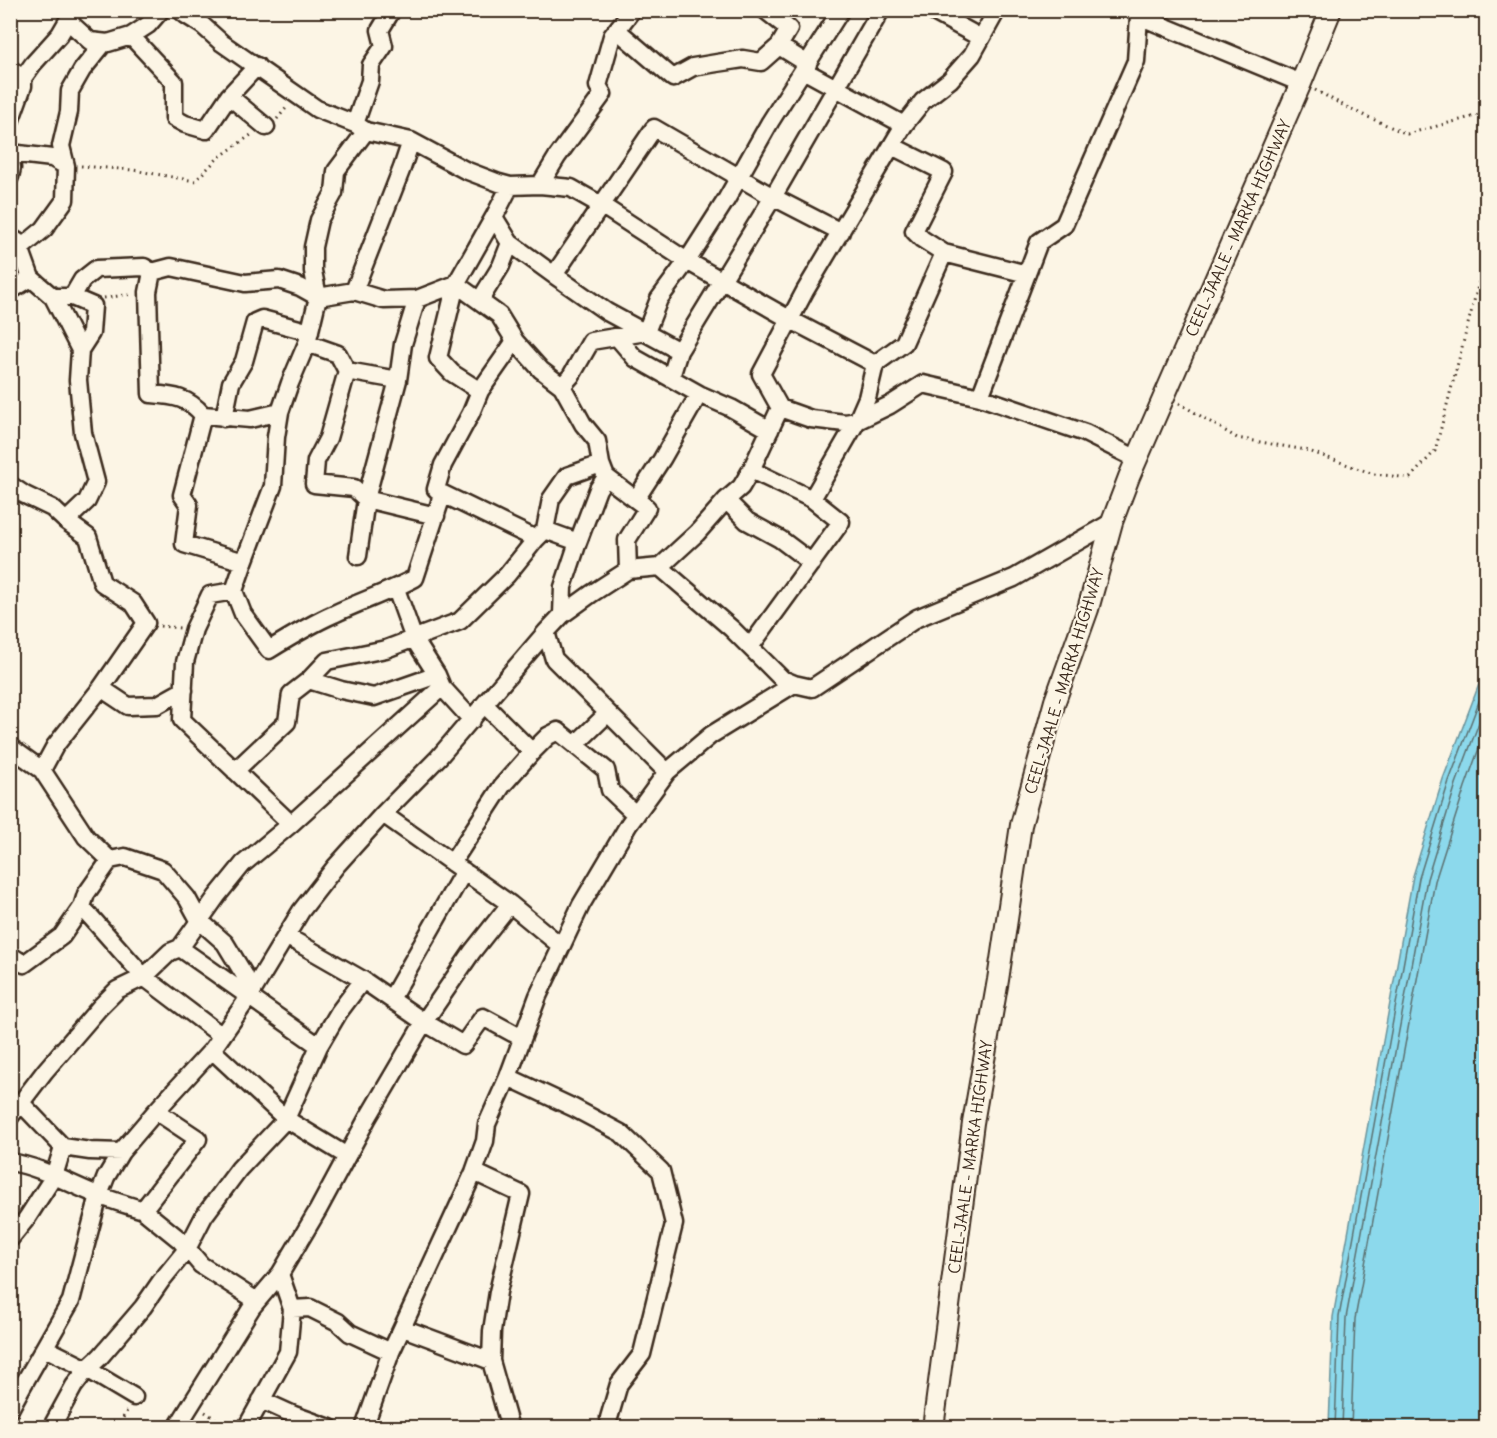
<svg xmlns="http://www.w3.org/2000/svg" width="1497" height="1438" viewBox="0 0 1497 1438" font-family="Delius,sans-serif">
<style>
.water{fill:#8cd9ec;stroke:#6c939a;stroke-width:1.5}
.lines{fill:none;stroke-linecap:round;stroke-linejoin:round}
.shore{stroke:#5b7070;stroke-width:1.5}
.minor-casing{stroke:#3b2a1e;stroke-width:21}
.tertiary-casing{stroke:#3b2a1e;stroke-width:24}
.path{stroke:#3b2a1e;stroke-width:3;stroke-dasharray:1.5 4.5;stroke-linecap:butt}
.minor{stroke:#fcf5e5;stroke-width:16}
.tertiary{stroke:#fcf5e5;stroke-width:20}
.labels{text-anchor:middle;stroke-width:4.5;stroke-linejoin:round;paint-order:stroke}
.street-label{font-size:16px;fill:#3b2a1e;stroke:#fcf5e5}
</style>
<rect width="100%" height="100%" fill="#fcf5e5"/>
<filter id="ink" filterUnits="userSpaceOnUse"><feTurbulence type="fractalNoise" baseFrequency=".0167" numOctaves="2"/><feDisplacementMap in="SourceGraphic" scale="12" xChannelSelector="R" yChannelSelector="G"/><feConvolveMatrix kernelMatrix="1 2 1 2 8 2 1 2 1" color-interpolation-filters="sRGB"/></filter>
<g filter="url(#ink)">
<path class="water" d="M1486,666V1427H1329L1333,1317L1413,876L1443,779Z"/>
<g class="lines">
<path class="shore" d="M1335,1428L1339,1317L1419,878L1449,781L1486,683
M1342,1428L1346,1318L1427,879L1456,784L1486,704
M1351,1428L1355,1319L1435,881L1465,787L1486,729"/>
<g class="minor-casing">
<path id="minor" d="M180,10L186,15L202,25L222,43L317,109L355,124L366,131L411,141L465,170L499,183L510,186L540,185L571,188L601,205L687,261L791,320L875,364
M765,10L789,29L779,46
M930,10L981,38
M1139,16L1301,83
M68,21L90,41L108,43L131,36L148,25L161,10
M617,30L673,78L693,67L717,63L743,59L761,62L779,46L808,64
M131,36L174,82V118L185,124L206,130L229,96L257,66
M10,69L23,78V86L10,122
M803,70L904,125
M23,78L33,64L60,34L74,10
M229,96L266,127
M355,124L370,81L371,65L384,46L380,30L392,10
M892,146L944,172L914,231L922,239L944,253
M10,153L52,158L66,166
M10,155L12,168L10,177
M540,185L557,157L603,94L598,86L612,36L632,10
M510,186L494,217L510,243L554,275L607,312L679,351
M10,237L18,242L31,278L53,297L80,350
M21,248L44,229L65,200L66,166L61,146L69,112L70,91L82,70L104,43
M152,272L148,292L151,394C174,396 188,397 203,415L182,495L189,505L184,544L244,562
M554,275L654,128L773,197L841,232
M10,291L31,278
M354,291L402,168L411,141
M53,297H72L93,306L91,333L80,350L78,380L83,433L96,482L87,501L66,521
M72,297L82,280L96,269L144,267L152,272L171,267L245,283L279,280L300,287L318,297L354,291L384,300L417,299L456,284L499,315L515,341L541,370L562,386L583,424L597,441L601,464L606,477L598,489L578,542L563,587L562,615
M480,300L501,266L510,243
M617,337L635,358L699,394L731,408L770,430
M307,343L338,354L347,371L398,380
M347,371L328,438L316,461L314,484L354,488L366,499L436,516
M671,377L679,351L773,197L881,10
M562,386L571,376L591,341L646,332L659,299L687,261L726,200L770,122L841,10
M480,391L515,341
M980,397L1039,242L1064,225L1136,61L1139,16L1136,10
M780,408L811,419L845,423L857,421L890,405L923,384L980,397L1085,433L1137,459
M280,412L276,437L273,486L244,562L234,591L210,595L194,629L185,662L182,720L291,824
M203,415L250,419L280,412L290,383L307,343L318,297L313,271V247L319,220L334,193L336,171L366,131
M224,418L231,383L244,361L255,322L262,319L310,332
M606,477L647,508L627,540L628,570
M10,485L25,495L52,508L66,521L88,537L102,583L133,603L146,623L101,688L55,746L42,770
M441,493L536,539
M636,499L662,459L699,394
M812,499L857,421L867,398L875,364L904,343L944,253L1027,274
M726,500L747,521L780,539L812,563
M545,530L578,542
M358,556L366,499L398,380L403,344L417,299
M660,567L732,629L782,679L794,684
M396,589L414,639L437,675L442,687L472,720
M234,591L243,614L269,650C290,637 311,624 334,614C361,601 389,592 415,578L440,502L441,493L436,489L443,465L471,413L480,391L452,373L438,358L456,284L494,217
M546,632L554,659L667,772
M750,647L841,522L812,499L751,470
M309,680L341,690L374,697L437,675
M101,688L128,706L157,705L184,690
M485,705L532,752L548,736L558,731L606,770L610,790L636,815
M576,744L608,713
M10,747L42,770L86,837L110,860L125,857L163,870L187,898L199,920L225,943L245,976L249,997
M235,771L287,722L291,694L309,680L327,661L386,649L460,621L507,575L536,539L545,530L551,499L567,476L601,464
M383,814L510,904L561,946
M452,863L502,786L532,752
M82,907L144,977L222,1036
M286,936L363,980L424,1022L463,1045L483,1017L522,1038
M180,948L319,1046
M10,955L24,964L62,936L82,907L86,894L110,860
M391,999L464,871
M212,1050L286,1119L347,1156
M508,1077L574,1108L621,1133L661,1171L674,1224L642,1354L619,1384L609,1418
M21,1103L63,1147L90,1151L121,1152
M10,1117L45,1071L100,1007L117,990L144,977L170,952L180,948L217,896L243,864L291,824L442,687
M10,1162C42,1167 69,1184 98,1195C113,1201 128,1205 143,1210L198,1139L156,1111
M474,1172L521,1194L498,1292L492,1331L491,1361L510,1428
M143,1210L180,1240L201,1265L257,1301
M10,1239L27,1218L54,1176L63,1147
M292,1309L310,1308L338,1322L350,1333L391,1352
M403,1328L491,1361
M45,1348L87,1369L134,1397
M261,1400L294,1415L330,1428
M10,1409L23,1385L71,1301L99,1195L106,1177L121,1152L156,1111L212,1050L249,997L301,911L336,866L383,814L439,757L546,632L562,615L591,594L628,570L660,567L697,533L726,500L741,487L751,470L780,408L761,374L805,291L904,125L923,101L950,80L972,55L997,10
M179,1424L252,1307L280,1274L318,1210L367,1119L424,1022L472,952L510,904
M51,1428L74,1386L87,1369L100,1357L143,1307L161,1281L187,1249L204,1216L239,1169L286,1119L319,1046L339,1012L363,980
M246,1428L288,1352L292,1309L280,1274
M364,1428L391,1352L474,1172L485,1141L487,1124L508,1077L538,996L581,905L629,824L667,772L711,735L794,684L812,688L917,618L1014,578L1112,522"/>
</g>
<g class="tertiary-casing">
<path id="tertiary" d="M933,1428L973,1123L998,980L1021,825L1055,701L1088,609L1112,522L1129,477L1301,83L1331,10"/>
</g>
<path class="path" d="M1315,90L1352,110L1407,134L1479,115L1486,122
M277,119L288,106
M81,166L133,170L195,181L218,158L251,135
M104,298L133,294
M1179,403L1237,438L1306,450L1374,474L1410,478L1435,451L1486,255
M160,626L180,628
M205,1412L229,1428
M117,1428L127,1411"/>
<use href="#minor" class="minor"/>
<use href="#tertiary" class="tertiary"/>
</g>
</g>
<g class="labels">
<g class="street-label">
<text transform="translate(1238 228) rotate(-66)" y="6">CEEL-JAALE - MARKA HIGHWAY</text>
<text transform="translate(1064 681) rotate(-73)" y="6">CEEL-JAALE - MARKA HIGHWAY</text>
<text transform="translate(970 1157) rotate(-82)" y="6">CEEL-JAALE - MARKA HIGHWAY</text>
</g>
</g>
<rect width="1497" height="1438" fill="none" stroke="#fcf5e5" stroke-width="36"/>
<rect x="18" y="18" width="1461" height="1402" fill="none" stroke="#3b2a1e" stroke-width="2" filter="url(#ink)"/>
</svg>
